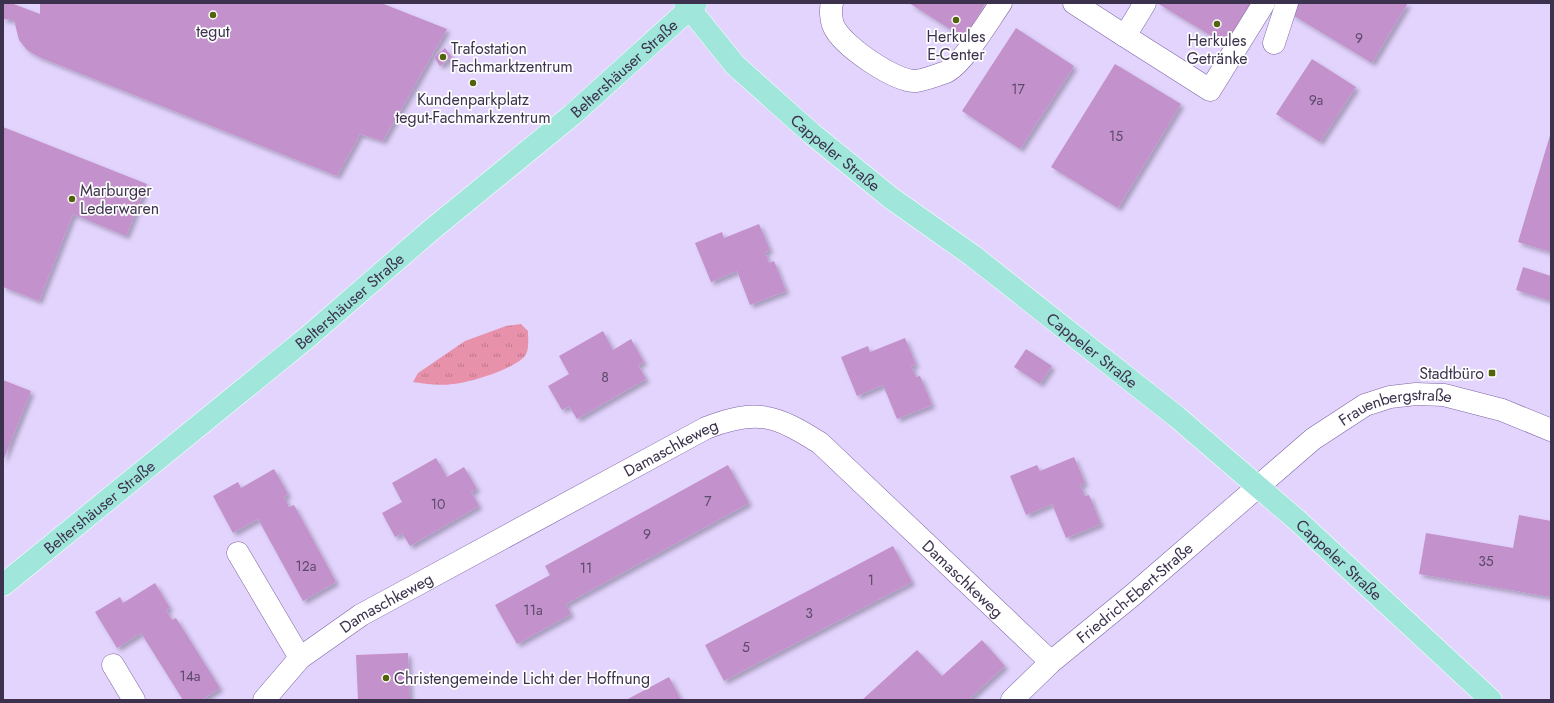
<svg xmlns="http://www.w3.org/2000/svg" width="1554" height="703" viewBox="0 0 1554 703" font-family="Jost,sans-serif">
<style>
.grass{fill:url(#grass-tufts)}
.building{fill:#c391cb;filter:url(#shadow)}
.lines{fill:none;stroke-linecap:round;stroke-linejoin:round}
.minor-casing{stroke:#7d64a3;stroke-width:23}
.major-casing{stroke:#fff;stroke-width:23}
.minor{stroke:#fff;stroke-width:22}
.major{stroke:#a1e6db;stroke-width:22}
.poi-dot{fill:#51630b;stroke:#fefefe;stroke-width:1.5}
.labels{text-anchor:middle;stroke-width:3.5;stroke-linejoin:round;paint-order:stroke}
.number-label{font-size:14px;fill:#5e4a6c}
.poi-label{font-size:16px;fill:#3c324d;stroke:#fefefe}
.street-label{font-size:16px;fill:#3c324d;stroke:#fefefe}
</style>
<defs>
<pattern id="grass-tufts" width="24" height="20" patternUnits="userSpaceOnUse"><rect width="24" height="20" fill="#e891aa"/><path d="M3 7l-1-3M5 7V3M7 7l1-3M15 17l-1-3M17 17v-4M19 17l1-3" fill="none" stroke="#bd778d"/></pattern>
<filter id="shadow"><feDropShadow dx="3.5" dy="3.5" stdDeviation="2" flood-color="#0004"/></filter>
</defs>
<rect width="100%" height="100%" fill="#e3d4fe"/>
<path class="grass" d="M521,324L528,331C528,340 530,352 523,358C510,370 471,382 453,384C440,386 426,384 413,382L418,373L465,341L506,326Z"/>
<path class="building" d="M3,3H11L40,14V3H381L447,29L383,141L360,134L337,176L39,57L27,50L19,40L14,20L3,19Z
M909,3H986L964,38Z
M1157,3H1254L1228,46Z
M1297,3H1408L1372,63L1291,14Z
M1016,28L1074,66L1020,149L962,111Z
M445,48L452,57L440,66L434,57Z
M1312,59L1356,87L1320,142L1276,114Z
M1115,64L1181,104L1118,208L1051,167Z
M3,127L147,184L126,236L73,214L39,301L3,287Z
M1551,132V252L1518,242Z
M759,224L770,250L765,252L769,263L774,261L786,291L750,305L737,271L711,282L695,243L722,232L724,238Z
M1523,267L1551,276V301L1516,290Z
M603,331L613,350L631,339L644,362L638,365L646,379L577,419L569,406L562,410L548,386L569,374L559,356Z
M905,338L916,365L911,366L916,377L920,376L932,405L897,419L883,385L857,396L841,357L868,346L870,352Z
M1026,349L1052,366L1040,384L1014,367Z
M3,380L31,391L3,461Z
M1074,457L1085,483L1080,485L1085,496L1089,495L1101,524L1066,538L1052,504L1026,515L1010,476L1037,465L1040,471Z
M436,458L447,477L464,467L477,489L471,492L479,506L410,546L402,533L395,537L382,513L402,502L392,483Z
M728,465L749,503L566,604L571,614L517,644L495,605L550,575L545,566Z
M274,469L288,494L284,497L289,507L294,505L336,582L303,601L258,519L233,533L213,496L238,482L241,488Z
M1519,515L1551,521V597L1419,574L1426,533L1513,548Z
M893,546L912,582L724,681L705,645Z
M155,583L170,608L166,610L172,620L176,618L220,688L202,700H183L141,633L117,648L95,612L120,597L123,603Z
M982,640L1005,666L968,700H862L917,650L942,676Z
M408,653L410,700H358L356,655Z
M669,677L681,700H626Z"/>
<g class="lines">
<g class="minor-casing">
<g id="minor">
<path d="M832,3C830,9 831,21 834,27C843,46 895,82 916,81C924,80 938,75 946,72C963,64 989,20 1001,3"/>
<path d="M1074,3L1125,36L1145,3"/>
<path d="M1125,36L1210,90L1264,3"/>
<path d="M1274,43L1287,3"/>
<path d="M238,553L300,658"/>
<path d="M113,665L134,700"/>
<path id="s1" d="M264,700L300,658L361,615L706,428C756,408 776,415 820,443L1051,662"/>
<path id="s2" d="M1012,700L1051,662L1134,594L1313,439L1365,405L1390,397L1416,394L1444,395L1502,410L1551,430"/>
</g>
</g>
<g class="major-casing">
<g id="major">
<path id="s3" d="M685,3L735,65L811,133L891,198L973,256L1177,417L1298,521L1491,700"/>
<path id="s4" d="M3,585L309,336L430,231L572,115L696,3"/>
</g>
</g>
<use href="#minor" class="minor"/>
<use href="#major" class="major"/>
</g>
<g class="poi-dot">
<circle cx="213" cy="15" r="4"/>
<circle cx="956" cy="20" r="4"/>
<circle cx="1217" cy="24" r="4"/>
<circle cx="443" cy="57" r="4"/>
<circle cx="473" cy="83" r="4"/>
<circle cx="72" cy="199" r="4"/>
<rect x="1488" y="369" width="8" height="8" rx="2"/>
<circle cx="386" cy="678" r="4"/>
</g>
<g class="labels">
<g class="number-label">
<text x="1359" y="43">9</text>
<text x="1018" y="94">17</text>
<text x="1316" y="105">9a</text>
<text x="1116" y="141">15</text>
<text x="605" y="382">8</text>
<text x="708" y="506">7</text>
<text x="438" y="509">10</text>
<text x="647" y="539">9</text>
<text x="1486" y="566">35</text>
<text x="306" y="571">12a</text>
<text x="586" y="573">11</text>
<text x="871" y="585">1</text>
<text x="533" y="615">11a</text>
<text x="809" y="618">3</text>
<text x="746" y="652">5</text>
<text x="190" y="681">14a</text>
</g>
<g class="poi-label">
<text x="213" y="37">tegut</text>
<text x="956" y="42">Herkules<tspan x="956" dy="18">E-Center</tspan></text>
<text x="1217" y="46">Herkules<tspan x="1217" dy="18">Getränke</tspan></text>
<text x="451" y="54" text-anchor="start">Trafostation<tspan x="451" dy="18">Fachmarktzentrum</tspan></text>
<text x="473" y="105">Kundenparkplatz<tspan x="473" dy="18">tegut-Fachmarkzentrum</tspan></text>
<text x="80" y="196" text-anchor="start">Marburger<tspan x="80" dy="18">Lederwaren</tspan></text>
<text x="1484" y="379" text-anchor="end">Stadtbüro</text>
<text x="394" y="684" text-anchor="start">Christengemeinde Licht der Hoffnung</text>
</g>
<g class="street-label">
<text dy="6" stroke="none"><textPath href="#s4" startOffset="808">Beltershäuser Straße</textPath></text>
<text dy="6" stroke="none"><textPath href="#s3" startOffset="213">Cappeler Straße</textPath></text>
<text dy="6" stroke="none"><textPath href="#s4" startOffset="448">Beltershäuser Straße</textPath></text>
<text dy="6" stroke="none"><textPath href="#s3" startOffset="537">Cappeler Straße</textPath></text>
<text dy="6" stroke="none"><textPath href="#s2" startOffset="490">Frauenbergstraße</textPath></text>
<text dy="6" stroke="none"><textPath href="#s1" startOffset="482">Damaschkeweg</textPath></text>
<text dy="6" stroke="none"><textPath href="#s4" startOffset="124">Beltershäuser Straße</textPath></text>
<text dy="6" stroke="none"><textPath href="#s3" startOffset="861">Cappeler Straße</textPath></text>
<text dy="6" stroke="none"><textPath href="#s1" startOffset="841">Damaschkeweg</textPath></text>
<text dy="6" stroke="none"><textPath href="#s2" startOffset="163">Friedrich-Ebert-Straße</textPath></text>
<text dy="6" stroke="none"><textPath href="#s1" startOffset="158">Damaschkeweg</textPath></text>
</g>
</g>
<rect width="1554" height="703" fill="none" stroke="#3c324d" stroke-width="8"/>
</svg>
